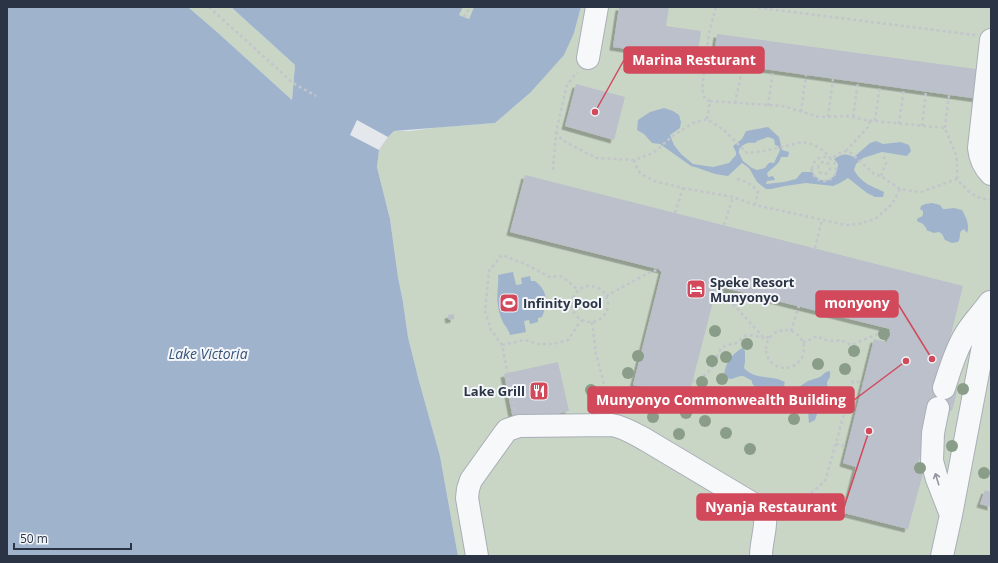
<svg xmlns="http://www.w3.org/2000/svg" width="998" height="563" viewBox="0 0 998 563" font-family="'Open Sans',sans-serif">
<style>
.green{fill:#c9d6c5}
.water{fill:#9fb4cc;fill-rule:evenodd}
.pier{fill:#e4e7ec}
.building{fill:#bbc0ca;filter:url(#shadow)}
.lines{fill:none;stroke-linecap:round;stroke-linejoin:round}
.minor-casing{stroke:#a9aeb7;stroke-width:24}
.path{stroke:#c2c5cb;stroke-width:2.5;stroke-dasharray:3 3;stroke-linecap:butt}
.minor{stroke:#f7f8fa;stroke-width:22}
.tree{fill:#899d89}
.oneway{stroke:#9196a0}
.labels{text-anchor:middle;stroke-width:4;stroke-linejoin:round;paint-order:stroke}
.poi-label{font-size:13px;font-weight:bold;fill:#2b3445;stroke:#f4f6f9;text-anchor:start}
.water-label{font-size:14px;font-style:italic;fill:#34527a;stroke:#f4f6f9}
.leader{fill:none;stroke:#d1495b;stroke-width:1.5}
.callout-dot{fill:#d1495b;stroke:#f4f6f9;stroke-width:1.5}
.callout{fill:#d1495b;stroke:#d1495b;stroke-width:1.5}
.callout-label{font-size:14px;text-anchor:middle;font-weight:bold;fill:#fff}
</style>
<defs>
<filter id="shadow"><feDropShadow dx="-3.5" dy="3.5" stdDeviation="0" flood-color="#0004"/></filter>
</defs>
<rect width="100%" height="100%" fill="#e4e7ec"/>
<path class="green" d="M188,7H231L295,65L292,100L217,32Z
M463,7H474L469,19L459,15Z
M581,7H991V556H458L440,456L419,381L408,337L403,302L398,277L390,219L377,167L379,150L388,137L394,131H411L441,127L495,123L530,93L574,33Z"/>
<path class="water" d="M7,7H188L217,32L292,100L295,65L231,7H463L459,15L469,19L474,7H581L574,33L564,55L530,93L495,123L394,131L388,137L379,150L377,167L390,219L398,277L403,302L408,337L419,381L440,456L458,556H7Z
M664,108L673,111L679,115L681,122L680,128L670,135L674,145L681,154L693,164L713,167L729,163L736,155V152L733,146L742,139L746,131L768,127L779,137L782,150L789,152L788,157H781C779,165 773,167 767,173L768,177L773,176L775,180L767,181L766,184L784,182L796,179L802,172H812C822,187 837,181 838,164L834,159C842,154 845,153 854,157L870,143L876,141L883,144L901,142L909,145L911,151L907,156L882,152L863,158L856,164L854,170C861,183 871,186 884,192L883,197H875L867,193L848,178L840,183L833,186L806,183L785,186L771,189H766L757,182L749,168L742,163L728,176L715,174L698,168L691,166L660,144L652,143L644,134L637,130L638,120L650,112ZM768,137L774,139L775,145L778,146L780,150L774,163C768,162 768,164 765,168L757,170L752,168L743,161L739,153V149C744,143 748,142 755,143L757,141Z
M932,203L940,205L943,209H946L954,208L962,210C966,217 970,225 967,233L964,229L961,231C959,234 961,238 958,242L952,243L945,240L942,234L939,232L934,233L926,230L927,229L923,224L917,221V220L918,218L921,217L923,215V211L920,209L921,206L925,204Z
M513,272L516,285L522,284L521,278L530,276L531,281H535C548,291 548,302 542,317L538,318V322L530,324L529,320L524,321L526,332L510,335C509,331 507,328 504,324C501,319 499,313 498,306C496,295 499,286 498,275Z
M742,348L745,351V362L744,368C756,381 771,374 785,382L784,384L785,387L790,389H796L808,381L820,377L826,372L830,371V377L827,382L828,402L822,399L815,420L809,423L808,412L803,407L791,401L785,395L779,392L770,393L765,390L761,391L757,390L752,383V381C749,379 746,377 743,376C735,375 733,383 724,376C725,363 731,355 742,348Z"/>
<path class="pier" d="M357,120L388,137L379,150L350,135Z"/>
<path class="building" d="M619,7H669L666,26L701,31L697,59L613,47Z
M717,34L983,70L979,99L713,62Z
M576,84L625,97L614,140L565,126Z
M525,175L963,286L938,387L957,391L952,411L933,406L916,472L923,473L908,529L844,513L856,467L843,463L874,339L887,342L890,329L717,286L688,399L633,385L662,270L510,232Z
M454,314V319L449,320L448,315Z
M558,362L569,411L514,424L504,374Z
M985,490L991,492V507L980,504Z"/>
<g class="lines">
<g class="minor-casing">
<path id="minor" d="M991,40L979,148C980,159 983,166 991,174
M588,58L597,7
M944,388C950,370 955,351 965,335C972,323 982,313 990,302
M938,408L933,433L932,461L937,479L951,515
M477,556L467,498L468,489L471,480L504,434L507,430L519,426L612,425C624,427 635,434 646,440L765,511C767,528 761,541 761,556
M942,556L951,515L991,304"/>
</g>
<path class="path" d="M209,7L293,83L316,96
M752,7L975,35
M464,17L470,7
M710,101L705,99L702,89L709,33L716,7
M735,103L743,66
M768,106L773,71
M801,112L806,75
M828,117L833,79
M853,117L858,82
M707,119L710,101L783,106L819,117L849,116L865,120L945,128L956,155L957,166V179
M875,121L880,85
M899,124L904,88
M922,126L926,91
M945,128L949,95
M556,132L562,140L596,158L634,160L653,153L674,135L693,123L707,119L724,130L747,153L764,151L803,142L814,145L824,151L831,159L838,154L846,151L851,153L874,174L881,176L900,189L921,192L957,179C965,189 977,201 991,199
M846,151L868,127L870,121
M812 169a12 12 0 1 1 24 0a12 12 0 1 1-24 0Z
M634,160L635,164L640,173L654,181L683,188L733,197L755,205L846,225L858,224L875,219L892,204L900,189
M818 168a6 6 0 1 1 12 0a6 6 0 1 1-12 0Z
M553,170L556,132L567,85L577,72
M881,176L886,163L883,154
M737,179C746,181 752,185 758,191L755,205
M675,213L683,188
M724,225L733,197
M815,248L822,220
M717,286L764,338L771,337
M572 304a18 18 0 1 1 36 0a18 18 0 1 1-36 0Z
M606,296L652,271L662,270
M592,322L596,354L604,384L612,407
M766 349a19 19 0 1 1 38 0a19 19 0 1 1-38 0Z
M791,331L799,306
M803,343L817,336L823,339L830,341L841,340L851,345L885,331
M502,345L525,340L538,344H553L568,340L581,320
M692,381C701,379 710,372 714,364C717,358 718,351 723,347C727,344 734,345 738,342C740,340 743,337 745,336C751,334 758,337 764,338
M515,410L502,345L491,330L485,311L489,271L502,255L525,264L550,277L560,276L568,281L578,290
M836,444L847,447
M784,515L793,513L811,493L825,481L832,457L853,381L863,383"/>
<use href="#minor" class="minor"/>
</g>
<g class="tree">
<circle cx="726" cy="297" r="6"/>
<circle cx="715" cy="331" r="6"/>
<circle cx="884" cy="334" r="6"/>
<circle cx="747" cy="344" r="6"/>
<circle cx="854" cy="351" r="6"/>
<circle cx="638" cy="356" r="6"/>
<circle cx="726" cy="357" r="6"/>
<circle cx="712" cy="361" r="6"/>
<circle cx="818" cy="364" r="6"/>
<circle cx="845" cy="369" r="6"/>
<circle cx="628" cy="373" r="6"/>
<circle cx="722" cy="379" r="6"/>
<circle cx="702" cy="382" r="6"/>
<circle cx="963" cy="389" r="6"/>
<circle cx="591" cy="390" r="6"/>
<circle cx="686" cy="413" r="6"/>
<circle cx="653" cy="417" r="6"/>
<circle cx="794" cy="419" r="6"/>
<circle cx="705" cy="421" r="6"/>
<circle cx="726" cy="433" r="6"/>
<circle cx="679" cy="434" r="6"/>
<circle cx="952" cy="446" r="6"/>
<circle cx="750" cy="449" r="6"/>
<circle cx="920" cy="468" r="6"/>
<circle cx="984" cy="473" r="6"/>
</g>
<defs><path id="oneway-shaft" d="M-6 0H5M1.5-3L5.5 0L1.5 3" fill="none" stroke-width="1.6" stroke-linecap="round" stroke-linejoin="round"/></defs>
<use class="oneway" href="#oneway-shaft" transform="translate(937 479) rotate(-107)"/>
<defs>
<g id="hotel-square" transform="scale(1)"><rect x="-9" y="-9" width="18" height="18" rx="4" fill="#d1495b" stroke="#f4f6f9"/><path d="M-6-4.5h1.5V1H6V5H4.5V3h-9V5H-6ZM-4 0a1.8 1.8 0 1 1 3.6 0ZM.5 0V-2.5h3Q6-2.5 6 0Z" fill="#fff"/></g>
<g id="stadium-square" transform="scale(1)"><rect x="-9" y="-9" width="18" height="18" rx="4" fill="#d1495b" stroke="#f4f6f9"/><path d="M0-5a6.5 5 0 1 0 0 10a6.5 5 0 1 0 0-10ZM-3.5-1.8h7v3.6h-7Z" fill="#fff"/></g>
<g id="restaurant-square" transform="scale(1)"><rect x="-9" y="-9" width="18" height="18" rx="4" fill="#d1495b" stroke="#f4f6f9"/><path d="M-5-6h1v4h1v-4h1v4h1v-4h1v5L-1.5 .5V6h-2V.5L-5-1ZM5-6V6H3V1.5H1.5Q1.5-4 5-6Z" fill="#fff"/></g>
</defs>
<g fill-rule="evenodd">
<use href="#hotel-square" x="696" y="289"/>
<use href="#stadium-square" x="509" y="303"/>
<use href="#restaurant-square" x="539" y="391"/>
</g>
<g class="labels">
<g class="poi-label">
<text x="710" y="287">Speke Resort<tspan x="710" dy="15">Munyonyo</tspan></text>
<text x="523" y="308">Infinity Pool</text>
<text x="525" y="396" text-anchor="end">Lake Grill</text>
</g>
<g class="water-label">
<text x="208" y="359">Lake Victoria</text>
</g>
</g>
<path class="leader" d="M595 112L624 60M932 359L898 304M906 361L854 400M869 431L844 507"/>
<g class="callout-dot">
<circle cx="595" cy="112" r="4"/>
<circle cx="932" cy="359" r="4"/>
<circle cx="906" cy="361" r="4"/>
<circle cx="869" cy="431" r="4"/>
</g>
<g class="callout">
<rect x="624" y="47" width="140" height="26" rx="4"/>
<rect x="816" y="291" width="82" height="26" rx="4"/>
<rect x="588" y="387" width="266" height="26" rx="4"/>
<rect x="697" y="494" width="147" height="26" rx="4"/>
</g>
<g class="callout-label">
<text x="694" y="65">Marina Resturant</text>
<text x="857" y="308">monyony</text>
<text x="721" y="405">Munyonyo Commonwealth Building</text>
<text x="771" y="512">Nyanja Restaurant</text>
</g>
<rect width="998" height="563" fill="none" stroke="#2b3445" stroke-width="16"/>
<path d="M14 543v6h117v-6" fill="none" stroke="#2b3445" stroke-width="2"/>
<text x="20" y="543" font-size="12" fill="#2b3445" stroke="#f4f6f9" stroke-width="3" paint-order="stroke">50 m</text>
</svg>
